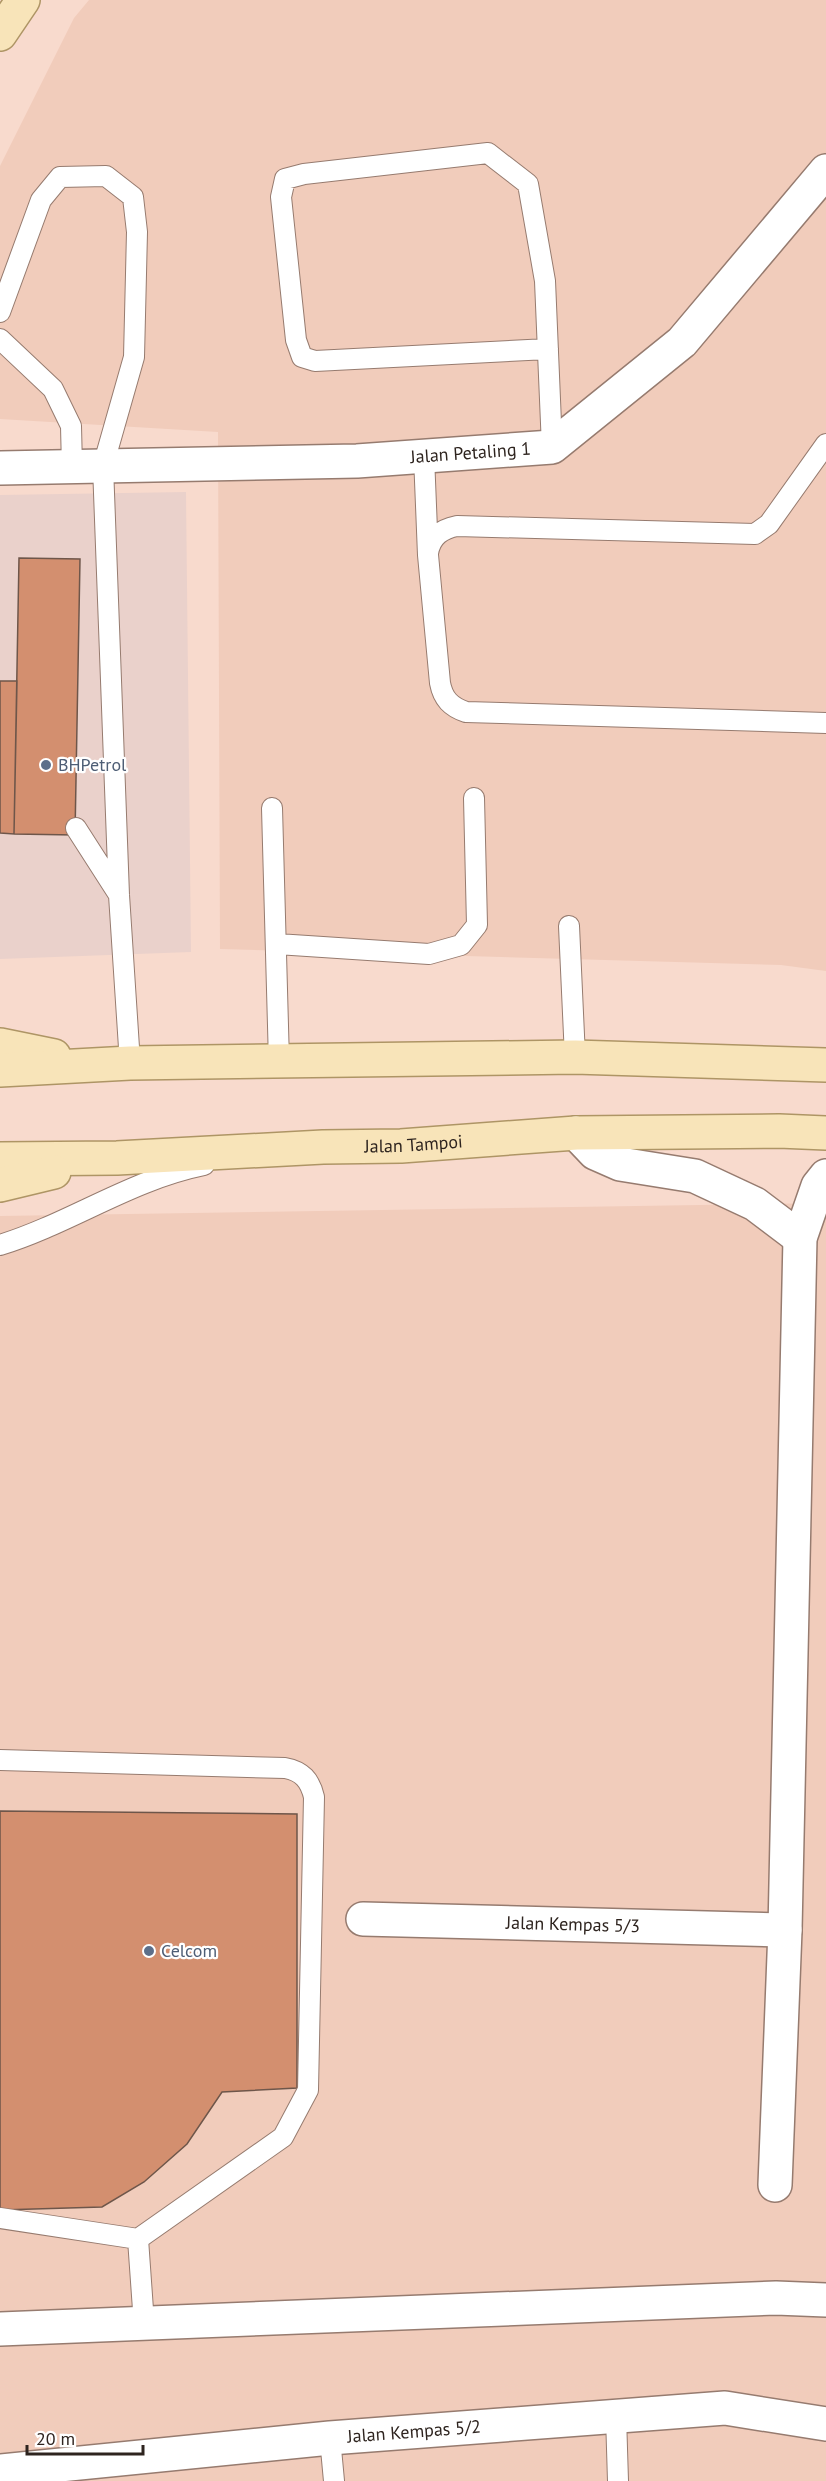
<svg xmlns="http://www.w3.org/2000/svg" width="826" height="2481" viewBox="0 0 826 2481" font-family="'PT Sans',sans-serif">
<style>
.commercial{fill:#ead1cb}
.built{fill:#f1ccbb}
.building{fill:#d38f6f;stroke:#6e564a;stroke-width:1.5}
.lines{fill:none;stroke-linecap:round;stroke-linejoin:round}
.service-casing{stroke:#967b6f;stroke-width:22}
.minor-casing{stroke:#967b6f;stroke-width:36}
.primary-casing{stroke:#ae9565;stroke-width:36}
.service{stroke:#fff;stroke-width:20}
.minor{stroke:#fff;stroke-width:33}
.primary{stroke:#f8e4b9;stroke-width:33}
.service-dot{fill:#5c6f8a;stroke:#fff;stroke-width:2}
.labels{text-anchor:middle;stroke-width:4.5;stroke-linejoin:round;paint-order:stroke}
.street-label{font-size:18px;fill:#2e241f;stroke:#fff}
.service-label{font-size:18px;fill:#4e5e75;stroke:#fff;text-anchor:start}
</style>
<rect width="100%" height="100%" fill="#f8dacd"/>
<path class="commercial" d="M186,492L191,952L0,959V495Z"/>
<path class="built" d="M89,0H826V971L781,965L220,949L218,432L0,419V166L74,18Z
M826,1203V2481H0V1216Z"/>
<path class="building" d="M19,558L80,559L75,835L14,834Z
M0,681H17L14,834L0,833Z
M0,1811L297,1814V2088L222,2092L187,2144L144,2182L102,2207L0,2210Z"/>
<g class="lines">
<g class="service-casing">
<path id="service" d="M0,312L41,200L60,177L106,176L133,197L137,232L134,357L103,466L119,895L130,1063
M0,339L53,389L71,426L72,467
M548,349L315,361L302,357L296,340L281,197L285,179L304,174L488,153L528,184L545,281L552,447
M424,456L428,555L440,683C443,699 451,707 466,712L826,723
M428,553C431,536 442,529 457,526L755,534L769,524L826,444
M272,808L279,1062
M76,828L119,895
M569,926L575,1057
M277,944L429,954L461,945L477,925L474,798
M0,1245C71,1223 130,1180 204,1165
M0,1760L285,1768C302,1771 310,1780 314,1797L308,2090L283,2137L138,2239L0,2218
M138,2239L144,2324
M616,2416L618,2481
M330,2438L334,2481"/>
</g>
<g class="minor-casing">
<g id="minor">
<path id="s1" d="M0,468L357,461L552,447L682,342L826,171"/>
<path d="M576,1133L595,1153L620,1164L695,1176L755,1204L800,1238"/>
<path id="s2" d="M363,1919L785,1930"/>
<path d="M775,2185L785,1930L800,1238L818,1186L826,1176"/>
<path d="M0,2329L776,2298L826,2300"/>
<path id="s3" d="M0,2471L330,2438L725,2408L826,2424"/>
</g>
</g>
<g class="primary-casing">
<g id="primary">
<path d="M0,34L23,0"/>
<path d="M0,1045L54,1056"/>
<path d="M0,1070L130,1063L575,1057L826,1065"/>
<path id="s4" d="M0,1159L117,1158L323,1147L401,1146L576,1133L779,1131L826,1133"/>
<path d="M0,1185L54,1172"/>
</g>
</g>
<use href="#service" class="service"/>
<use href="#minor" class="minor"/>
<use href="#primary" class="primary"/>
</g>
<g class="service-dot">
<circle cx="46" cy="765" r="6"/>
<circle cx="149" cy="1951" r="6"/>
</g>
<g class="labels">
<g class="street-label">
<text dy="6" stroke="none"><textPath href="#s1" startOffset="471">Jalan Petaling 1</textPath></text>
<text dy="6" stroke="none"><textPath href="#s4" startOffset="414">Jalan Tampoi</textPath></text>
<text dy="6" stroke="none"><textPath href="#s2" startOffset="210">Jalan Kempas 5/3</textPath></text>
<text dy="6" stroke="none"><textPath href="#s3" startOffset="416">Jalan Kempas 5/2</textPath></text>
</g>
<g class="service-label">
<text x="58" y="771">BHPetrol</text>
<text x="161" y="1957">Celcom</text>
</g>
</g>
<path d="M27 2445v9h116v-9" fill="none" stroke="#2e241f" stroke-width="3"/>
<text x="36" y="2445" font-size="18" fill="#2e241f" stroke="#ffffff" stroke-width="4.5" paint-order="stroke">20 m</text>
</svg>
